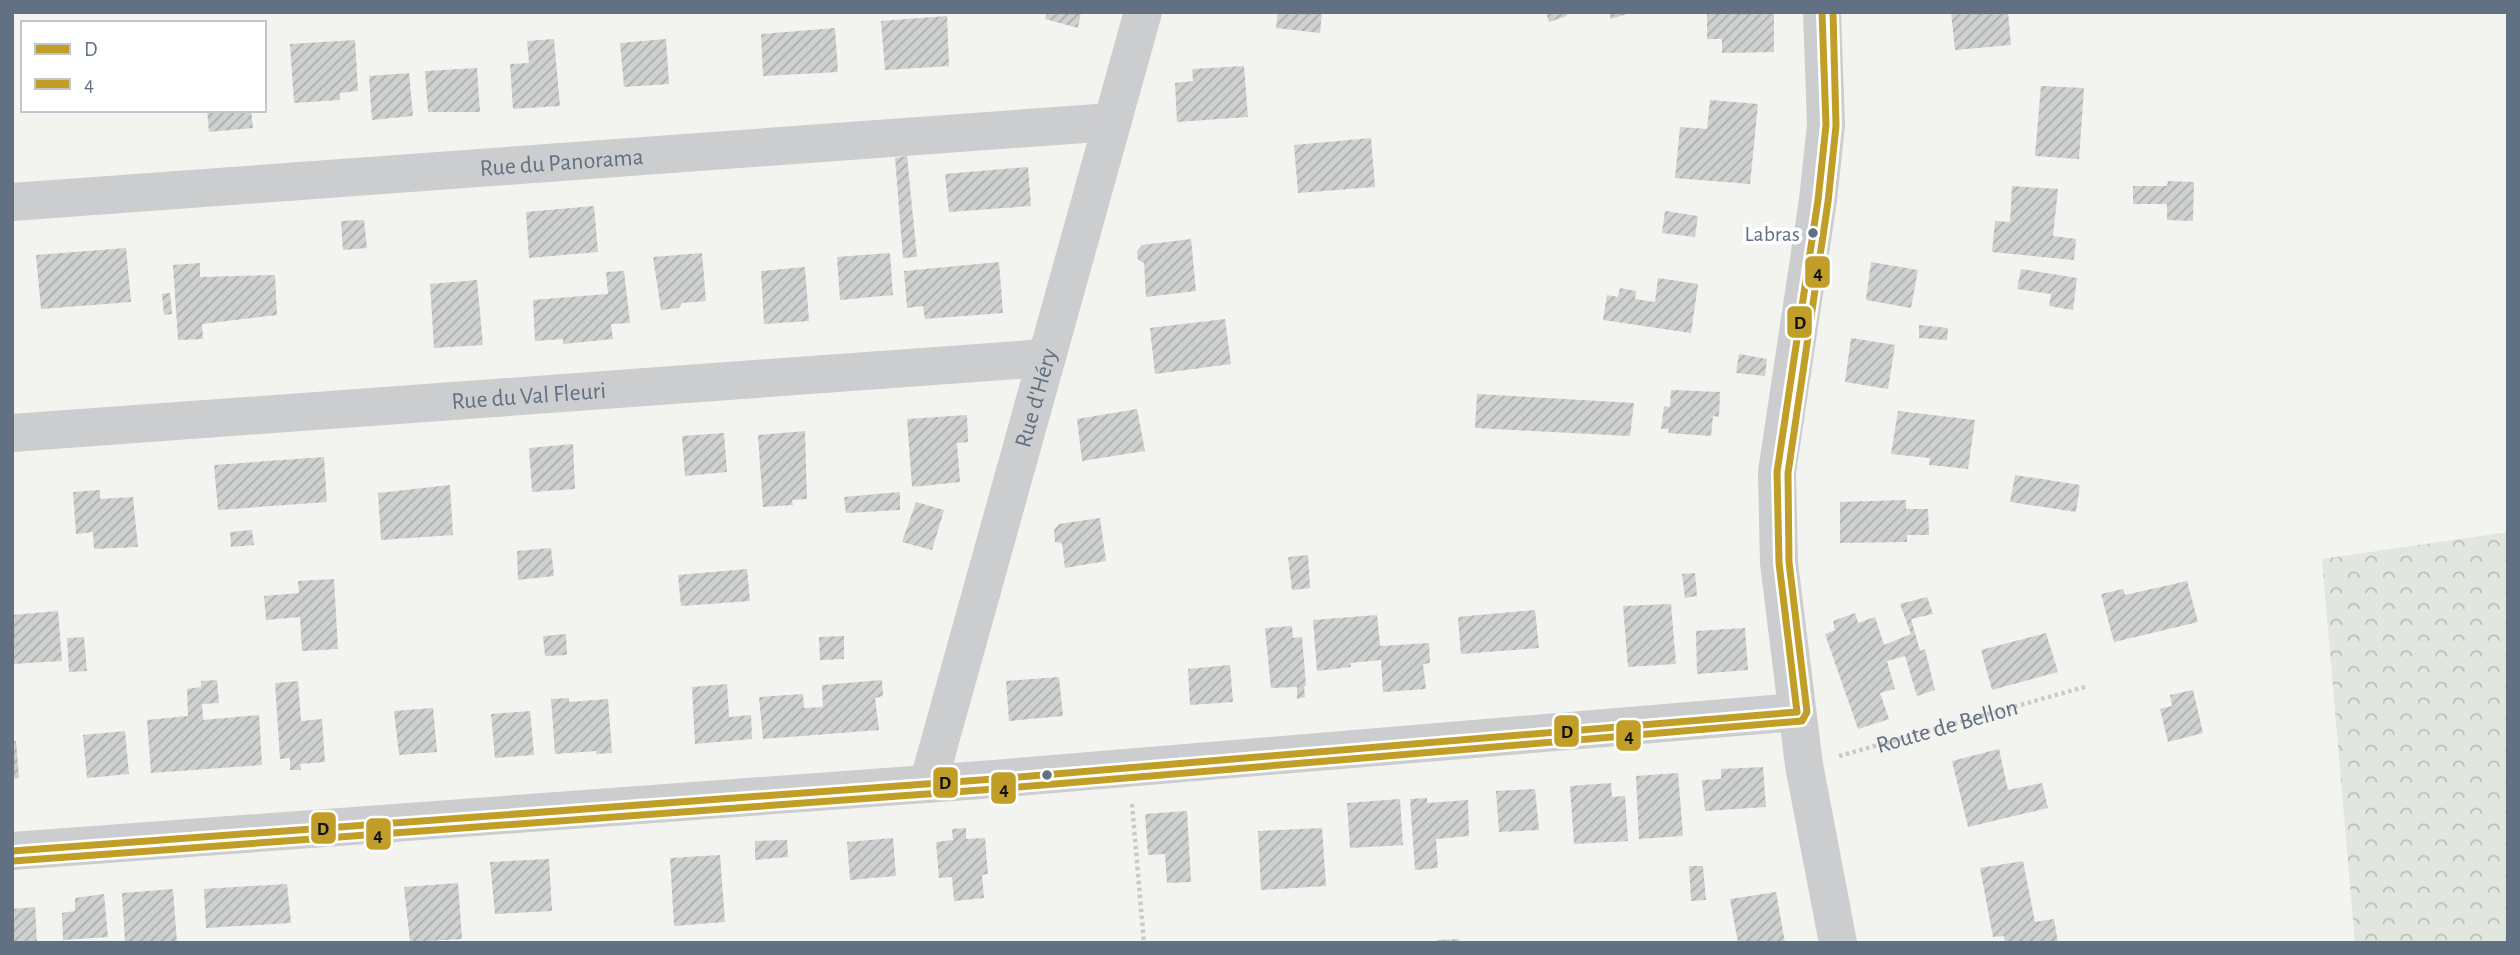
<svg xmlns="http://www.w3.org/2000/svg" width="2520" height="955" viewBox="0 0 2520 955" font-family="'Alegreya Sans',sans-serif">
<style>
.forest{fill:url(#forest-crowns)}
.building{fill:url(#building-hatch)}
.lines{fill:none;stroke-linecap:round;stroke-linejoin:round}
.path{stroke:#cacacb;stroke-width:4.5;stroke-dasharray:3.5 3.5;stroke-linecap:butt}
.minor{stroke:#cccdce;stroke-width:38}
.bus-1-casing{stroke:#fff;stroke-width:12}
.bus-2-casing{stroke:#fff;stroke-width:12}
.bus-1{stroke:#c19e27;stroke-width:7}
.bus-2{stroke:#c19e27;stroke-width:7}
.bus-dot{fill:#617082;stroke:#fff;stroke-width:2.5}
.labels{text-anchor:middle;stroke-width:7;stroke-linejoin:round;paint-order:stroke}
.bus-label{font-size:22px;fill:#617082;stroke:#fff;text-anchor:end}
.street-label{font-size:24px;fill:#617082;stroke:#fff}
.line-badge{stroke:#fff;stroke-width:2.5}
.pale-badge-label{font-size:19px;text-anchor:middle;font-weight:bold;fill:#111}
</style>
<defs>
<pattern id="forest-crowns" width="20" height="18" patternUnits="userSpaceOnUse" patternTransform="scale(1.75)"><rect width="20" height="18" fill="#e1e6de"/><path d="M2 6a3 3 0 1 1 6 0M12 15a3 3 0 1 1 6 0" fill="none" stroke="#babfb9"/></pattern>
<pattern id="building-hatch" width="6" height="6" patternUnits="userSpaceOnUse" patternTransform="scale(1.75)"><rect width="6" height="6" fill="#cfd0d0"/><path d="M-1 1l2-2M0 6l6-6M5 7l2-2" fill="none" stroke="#abadae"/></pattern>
</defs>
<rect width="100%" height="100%" fill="#f3f3f0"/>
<path class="forest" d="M2508,532V943H2355L2322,559Z"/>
<path class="building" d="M1047,12H1081L1078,28L1045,19Z
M1278,12H1322L1320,33L1276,28Z
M1546,12H1567V16L1549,22Z
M1609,12H1630V13L1611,19Z
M1722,12H1774V52L1722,53V39H1707V14Z
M1951,12H2008L2011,45L1955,50Z
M947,16L949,66L885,70L881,21Z
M835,28L838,72L763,76L761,34Z
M554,39L560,106L513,109L510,64L529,63L527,41Z
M666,39L669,84L624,87L620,43Z
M355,40L358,91L340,93V100L294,103L290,44Z
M1244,66L1248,117L1177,122L1175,83L1193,81L1192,69Z
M477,68L480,112H428L425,71Z
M409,73L413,116L372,120L369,76Z
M2041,86L2084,88L2079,159L2035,156Z
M1710,100L1758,104L1750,184L1675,178L1680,127L1707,129Z
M207,110H251L253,128L209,132Z
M1371,138L1375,187L1298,193L1294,145Z
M907,156L917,257L903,258L895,158Z
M1028,167L1031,206L949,212L945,174Z
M2168,181L2194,182L2193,221L2167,220V204H2133V186H2167Z
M2012,186L2058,189L2053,236L2076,239L2074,260L1992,252L1995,221L2010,222Z
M594,206L598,252L529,258L526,212Z
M1665,211L1698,216L1695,237L1662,233Z
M364,220L367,248L343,250L341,221Z
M1191,239L1196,291L1146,297L1144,263L1138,260L1137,251L1142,245Z
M126,248L131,302L41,309L36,255Z
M702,253L706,301L682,303L679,308L661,310L653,257Z
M890,253L893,295L840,300L837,257Z
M999,262L1003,313L925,319L923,306L907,308L904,271Z
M1871,262L1918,270L1911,308L1866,300Z
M200,263V277L275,275L277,315L202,324L203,339L178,340L173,265Z
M805,267L809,321L764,324L761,271Z
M2021,269L2077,278L2073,310L2049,306L2051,294L2017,289Z
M624,271L630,323L611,324L613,339L563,344V339L535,341L533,300L608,294L606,272Z
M1658,278L1698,284L1691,333L1603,320L1607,295L1618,297L1620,288L1636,291L1635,299L1655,302Z
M477,280L483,345L434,348L430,284Z
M170,293L172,314L164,315L162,294Z
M1225,319L1231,364L1155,374L1150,328Z
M1919,325L1948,328L1947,340L1919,338Z
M1851,338L1895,345L1888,389L1845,382Z
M1739,354L1767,359L1765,376L1736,373Z
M1671,390L1720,392L1719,417L1713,416L1711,436L1668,433L1669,429H1661L1664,406L1670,407Z
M1477,394L1634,403L1630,436L1475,428Z
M1137,409L1145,451L1082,461L1077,419Z
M1898,411L1975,420L1968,469L1929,465L1930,458L1891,454Z
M967,415L968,442L957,443L960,482L912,487L907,419Z
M805,431L807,499L792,500L793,505L763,507L758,435Z
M724,433L727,472L685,476L682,436Z
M573,444L575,489L532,492L529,448Z
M324,457L327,502L218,510L214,465Z
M2015,475L2080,485L2076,512L2010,502Z
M450,485L453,535L381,540L378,493Z
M100,490V499L133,497L138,547L94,549L93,532L76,534L73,492Z
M900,492V510L846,513L844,497Z
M1906,500V509H1928L1929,535H1907V542L1840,543V502Z
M916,502L944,510L932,550L902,542Z
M1100,518L1106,561L1065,568L1062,543L1055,542L1054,530L1059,524Z
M252,530L254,545L231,547L230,532Z
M551,548L554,576L518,580L517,551Z
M1308,555L1310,588L1292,590L1288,557Z
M747,569L750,601L681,606L678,575Z
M1695,573L1697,596L1685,598L1682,574Z
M334,579L338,649L302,651L300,617L266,620L264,596L299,593L298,581Z
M2187,581L2198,622L2114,642L2101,594L2123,589L2125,595Z
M1927,597L1933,614L1911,619L1920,651L1925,649L1935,690L1917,696L1905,656L1887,661L1895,689L1880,693L1889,719L1858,729L1825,634L1835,630L1833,621L1855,613L1858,623L1875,617L1884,645L1911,634L1900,604Z
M1671,604L1676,664L1628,667L1623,606Z
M1535,610L1539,648L1461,654L1458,617Z
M58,611L62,661L12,664V615Z
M1377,615L1380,646L1429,643L1430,663L1423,664L1426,689L1383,692L1381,660L1350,663L1351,667L1317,671L1313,620Z
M1292,626L1293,638L1302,637L1306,686H1304L1305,697L1297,699V687L1271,688L1265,628Z
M1745,628L1748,670L1697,674L1696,631Z
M2046,633L2058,672L1992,690L1981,650Z
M566,634L567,655L545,656L543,636Z
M844,636V659L820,660L819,637Z
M84,637L87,671L69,672L67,638Z
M1230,665L1233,702L1190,705L1188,669Z
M1059,677L1063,716L1009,721L1006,681Z
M217,680L219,703L202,704L203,720L259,715L262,765L151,773L147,720L188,716L187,689L201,687V681Z
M882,680L883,696L875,698L879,730L763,739L759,697L803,694L804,708L823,707L822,685Z
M298,681L301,721L322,719L325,762L300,764L301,770H290V758L280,759L275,683Z
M727,684L729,717L751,715L752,739L695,744L692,687Z
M2193,690L2203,733L2168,742L2160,709L2172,706L2170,695Z
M569,698V702L608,699L612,753L596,754V751L555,754L551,699Z
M433,708L437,752L399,755L394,711Z
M530,711L534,755L495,758L491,714Z
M125,731L129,774L87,778L83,735Z
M12,741H16L19,778L12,779Z
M1999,749L2008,790L2042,783L2048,808L1968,827L1952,761Z
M1763,767L1766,807L1705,811L1702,780L1721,779V769Z
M1678,773L1683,836L1639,839L1636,776Z
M1611,783L1612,797L1625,796L1628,841L1574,844L1570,786Z
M1535,789L1539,830L1499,832L1496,791Z
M1427,798V803L1468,800L1469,836L1436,839L1438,868L1415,870L1410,799Z
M1400,799L1403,845L1350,848L1347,803Z
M1187,811L1191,882L1167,883L1165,854L1148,855L1145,814Z
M966,828V839L985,838L988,874L982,875L984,898L954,901L952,877L939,878L936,842L953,840L952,829Z
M1322,828L1326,886L1261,890L1258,831Z
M893,838L896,876L850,880L847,842Z
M787,840L788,857L755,860V841Z
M720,855L725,922L674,926L670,858Z
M549,859L552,911L495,914L490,862Z
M2023,861L2035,922L2054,919L2058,943H2005L2004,936L1993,937L1980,868Z
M1689,866H1703L1706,900L1691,901Z
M458,883L462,939L410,942L404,887Z
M287,884L291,923L206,928L204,889Z
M173,889L177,943H125L122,893Z
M1776,892L1785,943H1738L1730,899Z
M104,894L108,937L63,940L62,913L75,911V898Z
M35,907L37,943H12V909Z
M1459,939V943H1437V940Z"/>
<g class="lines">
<g class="path">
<path id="s1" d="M1839,756L2088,686"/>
<path d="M1132,804L1144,943"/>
</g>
<g class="minor">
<path d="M1822,12L1826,125L1818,200L1777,472L1779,563L1804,765L1838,943"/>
<path id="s2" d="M12,202L1111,122"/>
<path id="s3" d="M12,433L1045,358"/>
<path id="s4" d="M928,784L1143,12"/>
<path d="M12,851L994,779L1797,712"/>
</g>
<g class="bus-1-casing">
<path id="bus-1" d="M12,851L994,779L1797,712L1779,563L1777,472L1818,200L1826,125L1822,12"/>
</g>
<g class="bus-2-casing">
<path id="bus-2" d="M13,861L995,789L1802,721L1807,712L1789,562L1788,473L1828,202L1836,126L1833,12"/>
</g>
<use href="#bus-1" class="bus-1"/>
<use href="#bus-2" class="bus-2"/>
</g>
<g class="bus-dot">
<circle cx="1813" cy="233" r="6"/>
<circle cx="1047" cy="775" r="6"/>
</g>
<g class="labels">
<g class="bus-label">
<text x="1800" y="241">Labras</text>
</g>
<g class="street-label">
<text dy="8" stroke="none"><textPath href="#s2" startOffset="551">Rue du Panorama</textPath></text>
<text dy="8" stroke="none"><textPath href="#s3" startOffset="518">Rue du Val Fleuri</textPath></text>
<text dy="8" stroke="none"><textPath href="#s4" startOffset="401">Rue d'Héry</textPath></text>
<text dy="8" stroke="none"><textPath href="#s1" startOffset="112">Route de Bellon</textPath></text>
</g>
</g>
<g class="line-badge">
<rect x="1804" y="255" width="27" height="34" rx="7" fill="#c19e27"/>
<rect x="1786" y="305" width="27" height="34" rx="7" fill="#c19e27"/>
<rect x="1553" y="714" width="27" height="34" rx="7" fill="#c19e27"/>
<rect x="1615" y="719" width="27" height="33" rx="7" fill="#c19e27"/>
<rect x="932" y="766" width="27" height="33" rx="7" fill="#c19e27"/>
<rect x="990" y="771" width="27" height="34" rx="7" fill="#c19e27"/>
<rect x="310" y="811" width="27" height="34" rx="7" fill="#c19e27"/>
<rect x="365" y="817" width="27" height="34" rx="7" fill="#c19e27"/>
</g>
<g class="pale-badge-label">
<text x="1818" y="279">4</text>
<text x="1800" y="329">D</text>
<text x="1567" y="738">D</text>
<text x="1629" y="742">4</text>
<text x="945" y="789">D</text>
<text x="1004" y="795">4</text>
<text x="323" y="835">D</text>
<text x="378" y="841">4</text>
</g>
<rect width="2520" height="955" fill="none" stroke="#617082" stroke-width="28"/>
<rect x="21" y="21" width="245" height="91" fill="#ffffff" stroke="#c0c6cd" stroke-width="2"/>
<rect x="35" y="44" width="35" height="10" fill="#c19e27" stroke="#c0c6cd" stroke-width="2"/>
<text x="84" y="56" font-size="21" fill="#617082">D</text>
<rect x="35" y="79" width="35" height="10" fill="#c19e27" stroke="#c0c6cd" stroke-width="2"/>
<text x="84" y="91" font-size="21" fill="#617082">4</text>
</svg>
